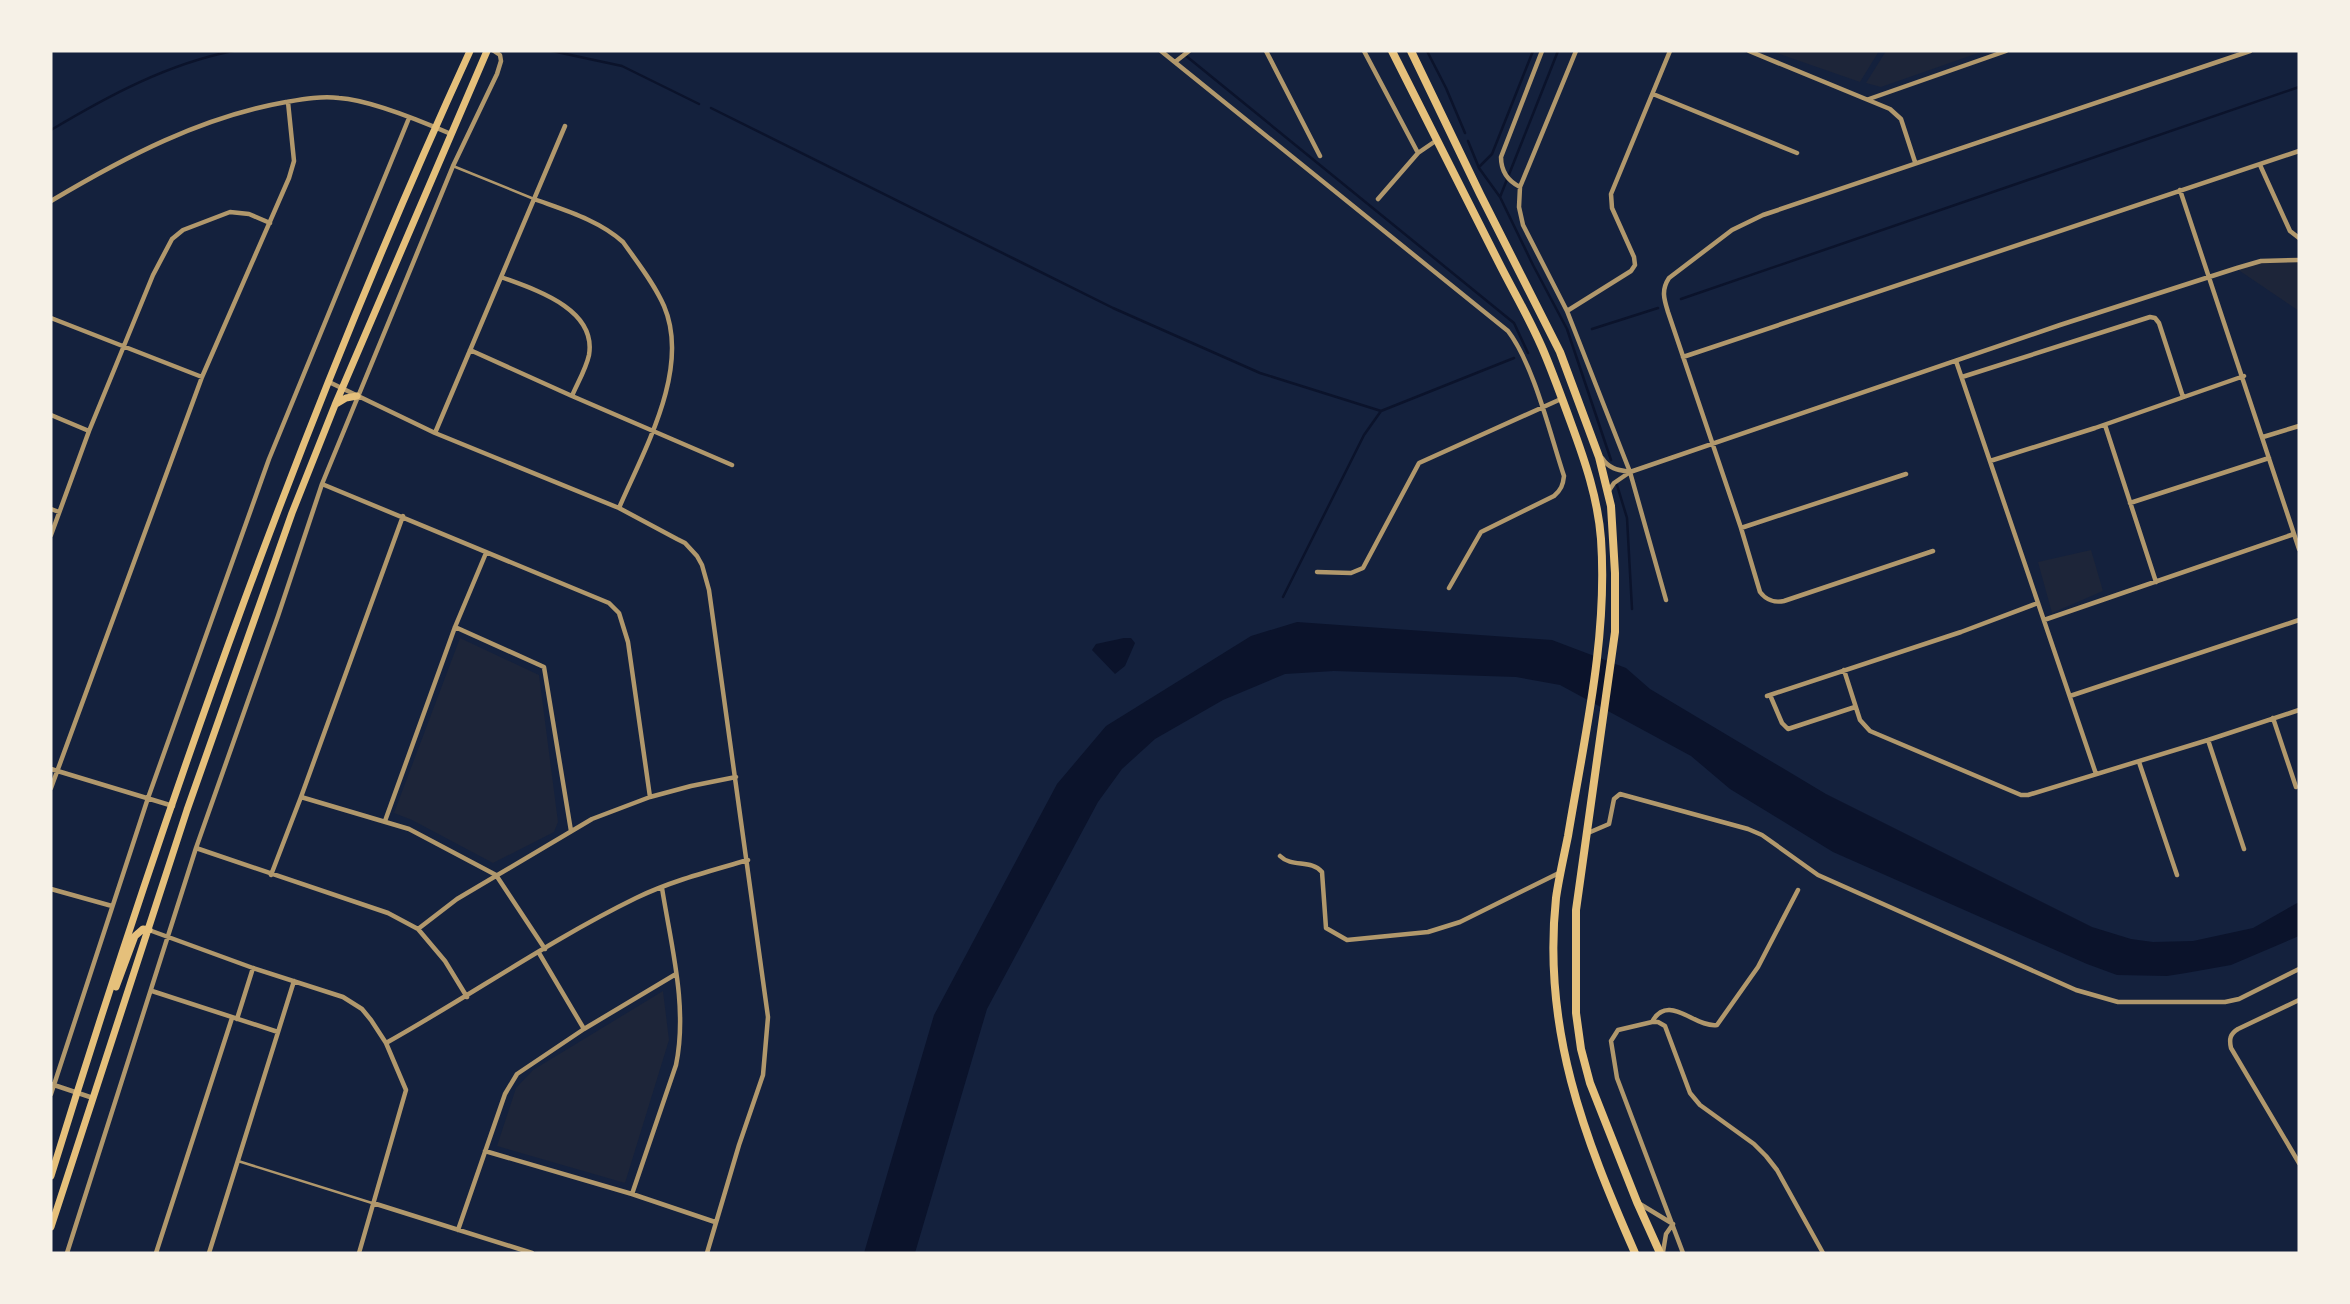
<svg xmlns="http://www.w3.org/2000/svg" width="2350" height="1304" viewBox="0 0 2350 1304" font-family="Signika,sans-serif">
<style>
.green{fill:#1d2539}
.water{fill:#0b132b}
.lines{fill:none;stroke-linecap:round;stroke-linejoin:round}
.stream{stroke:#0b132b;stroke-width:2.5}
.service{stroke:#b1986c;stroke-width:2.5}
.minor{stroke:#b1986c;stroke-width:4.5}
.secondary{stroke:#e5c07b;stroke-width:7}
.trunk{stroke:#e5c07b;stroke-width:8}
</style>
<rect width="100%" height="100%" fill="#14213d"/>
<path class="green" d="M1771,51H1879L1860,82Z
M1886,51H1984L1881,87L1866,83Z
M2299,259V311L2237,269L2261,261Z
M2091,550L2103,591L2052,613L2038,562Z
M460,638L539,675L558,822L554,832L493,863L412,820L394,813Z
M663,991L669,1040L625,1183L497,1146L516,1088L533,1070Z"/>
<path class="water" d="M1297,622L1552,640L1626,668L1650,689L1826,794L2092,927L2131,939L2153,942L2193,941L2253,928L2299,902V936L2231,965L2186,973L2167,976L2117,975L2087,964L1833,852L1730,789L1691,756L1560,685L1516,677L1334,671L1285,674L1223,700L1155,739L1122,769L1098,802L987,1009L915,1253H864L934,1015L1057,784L1106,726L1251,636Z
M1124,638H1131L1135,643L1125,666L1115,674L1092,650L1096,644Z"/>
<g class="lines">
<path class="stream" d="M552,51L622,66L699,104
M1180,51L1514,323L1528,353
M1427,51L1446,88L1465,133
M711,108L1113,308L1260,373L1381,411
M51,130C108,96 167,64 233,51
M1468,141L1479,168L1500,197L1533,265L1567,329L1611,460
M1479,167L1492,154L1533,51
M1500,197L1558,51
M1681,299L2299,87
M1592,329L1658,308
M1617,485L1627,518L1632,609
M1283,597L1364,435L1381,411L1514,358"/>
<path class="service" d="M453,166L534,199
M238,1161L372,1203"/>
<path class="minor" d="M1161,51L1508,331C1534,365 1550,434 1564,476C1563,485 1561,490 1554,496L1481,532L1449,588
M1266,51L1320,156
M1364,51L1418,153L1437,140
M1576,51L1520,187L1519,207L1523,225L1567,311L1630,472L1666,600
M1749,51L1890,109L1901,119L1915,162
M1175,62L1189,51
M1653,94L1797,153
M1869,99L2006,51
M2260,165L2290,231L2299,238
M1520,187C1508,181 1501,171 1501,157L1542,51
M2180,190L2299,549
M534,199C564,210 599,220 623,242C637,262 654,283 664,306C691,369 644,450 619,508
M1378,199L1418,153
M51,201C125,157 201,117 286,102C304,99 321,96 339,98C371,100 421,121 451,134
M501,277C533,289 597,308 589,355C586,369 577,384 572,396
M1567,311L1631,271L1635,265L1634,257L1612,208L1611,194L1670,51
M51,318L202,377
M470,350L572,396L732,465
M1683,357L2299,151
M1956,361L2096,774
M1962,377L2150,317L2155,318L2159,323L2183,397
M329,382L435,433L619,508L677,539L685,543L697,556L702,565L709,590L768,1017L763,1075L739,1145L707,1253
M51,415L89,431
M2105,425L2156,582
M435,433L565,126
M2263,437L2299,426
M1602,458C1609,469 1618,470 1630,472L2060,325L2237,268L2261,261L2299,260
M1990,461L2095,428L2244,376
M322,484L609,603L619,613L628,642L650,797
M1608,492L1614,483L1630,472
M2130,503L2269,458
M51,509L59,512
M1741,528L1906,474
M51,535L89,431L153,275L172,239L183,230L230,212L249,214L270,223
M1933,551L1784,601C1775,603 1766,600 1760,592L1741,528L1668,312C1664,299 1661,290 1669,278L1732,230L1763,215L2250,51
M1317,572L1351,573L1363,568L1419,463L1561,399
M2044,620L2294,534
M455,627L544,667L571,831
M1844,670L1860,720L1870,731L2021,795H2028L2208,740L2299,710
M1770,695L1782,723L1788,729L1855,707
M1767,696L1961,632L2038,603
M2070,696L2299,620
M2273,718L2296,787
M2208,740L2244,849
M2139,762L2177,875
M51,769L173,806
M51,788L202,377L289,178L294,161L288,102
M301,797L409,829L496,875L545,949
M385,821L455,627L486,553
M1588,833L1609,824L1614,799L1620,794L1748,829L1762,835L1818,875L2076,990L2118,1002H2225L2239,999L2299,969
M196,848L388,913L418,929L445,961L467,997
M1280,856C1292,868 1311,859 1322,872L1326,928L1347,940L1428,932L1460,922L1561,872
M271,875L301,797L403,516
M51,889L112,906
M418,929L457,899L592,819L650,797L691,786L736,777
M149,930L253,968L343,997L362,1009L371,1020L386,1043L406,1090L359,1253
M539,953L584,1029
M152,991L278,1032
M2299,1000L2238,1029C2230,1034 2229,1039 2231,1048L2299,1163
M237,1019L253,968
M1652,1022H1658L1665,1026L1690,1093L1700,1105L1754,1144L1766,1156L1777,1170L1823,1253
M386,1043C470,996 550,940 636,898C671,881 710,871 748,860
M51,1084L93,1098
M51,1094L148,798L269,459L409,118
M485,1151L632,1194L715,1222
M632,1194L676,1065C688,1007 671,945 662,888
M373,1203L532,1253
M1640,1204L1673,1224L1666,1234L1663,1252
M458,1230L505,1094L517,1074L584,1029L676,974
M67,1253L196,848L278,616L322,484L453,166L497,74L501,61L500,55L494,51
M156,1253L232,1018
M209,1253L294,981
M1683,1253L1617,1078L1611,1041L1618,1030L1652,1022C1668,992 1695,1028 1717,1025L1758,967L1798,890"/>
<path class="secondary" d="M336,404L346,398L357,396
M116,987L135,936L143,929L149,930
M51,1176C169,794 303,415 470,51
M51,1227L187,810L292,513L335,405L487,51"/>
<path class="trunk" d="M1392,51C1427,121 1463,191 1498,261C1514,293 1533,324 1546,357C1555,379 1563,401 1571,423C1585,461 1598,499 1601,539C1608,638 1584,739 1568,836C1564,856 1559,877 1556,898C1542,1029 1584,1137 1635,1253
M1411,51L1480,194L1560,352L1599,457L1611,506L1615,573V632L1576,910V1013L1581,1049L1590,1083L1637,1202L1660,1253"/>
</g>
<rect width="2350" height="1304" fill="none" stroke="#f6f1e7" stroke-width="105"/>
</svg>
